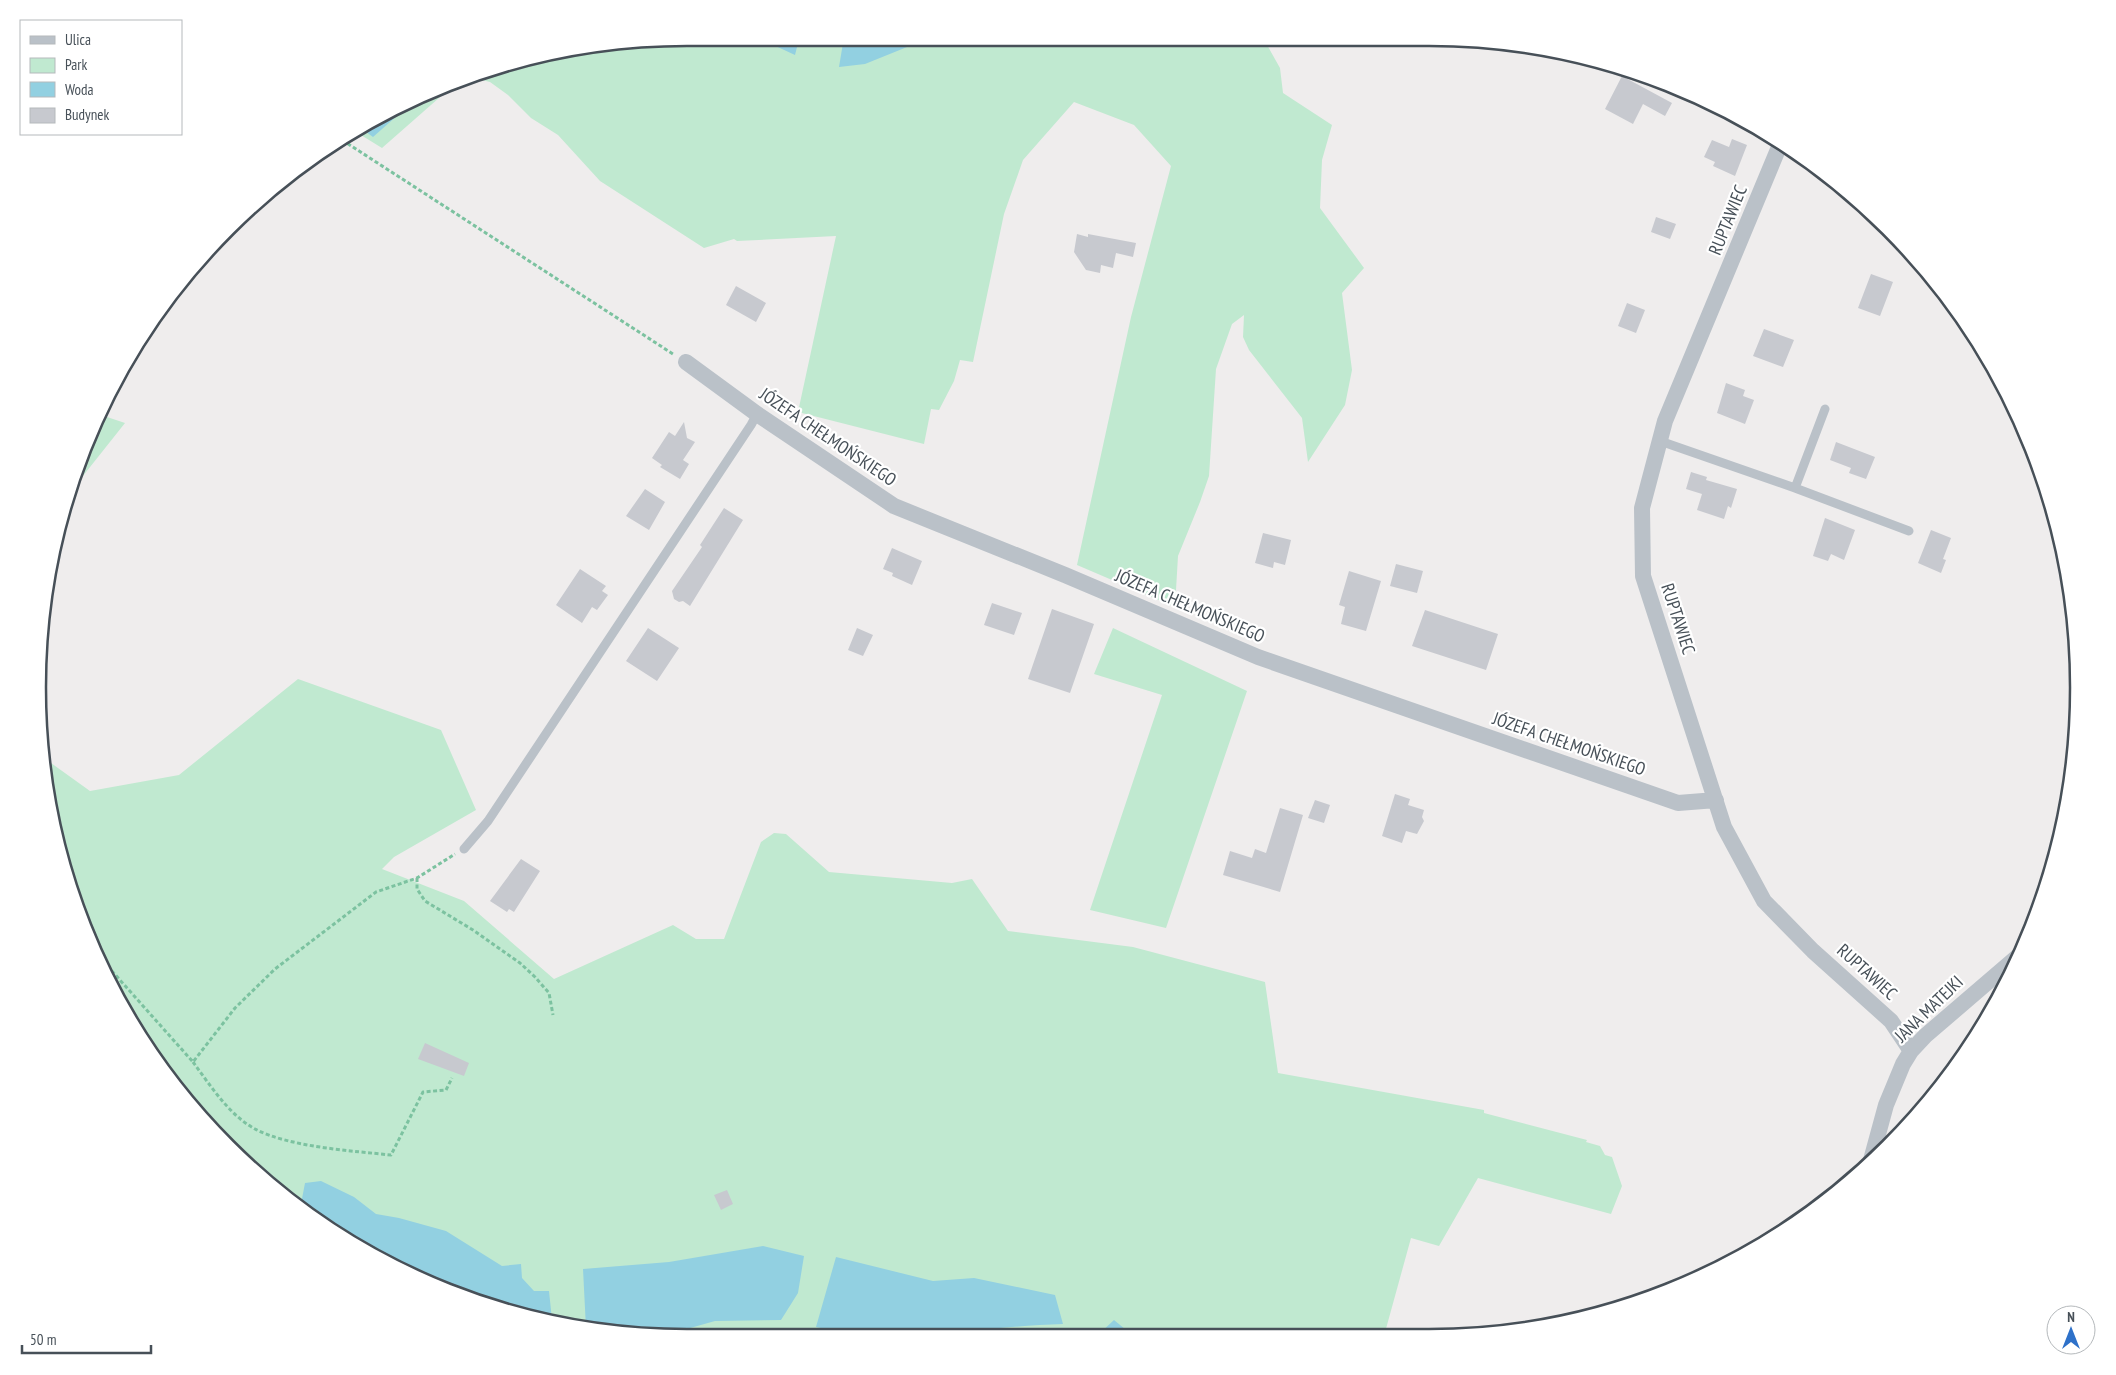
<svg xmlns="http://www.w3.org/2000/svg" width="2116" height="1375" viewBox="0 0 2116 1375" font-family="'PT Sans Narrow',sans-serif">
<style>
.green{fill:#c0e9d0}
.water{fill:#92d0e1}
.building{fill:#c7c9cf}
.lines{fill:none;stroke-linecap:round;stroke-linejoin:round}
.path{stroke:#7cc2a0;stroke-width:3;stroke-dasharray:4 2.5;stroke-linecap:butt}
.lane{stroke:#bac1c8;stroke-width:9}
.street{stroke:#bac1c8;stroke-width:16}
.labels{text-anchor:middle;stroke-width:4.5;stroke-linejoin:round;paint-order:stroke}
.street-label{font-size:18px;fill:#475058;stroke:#fff}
.rim{fill:none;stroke:#475058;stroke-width:2.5}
</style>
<rect width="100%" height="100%" fill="#efeded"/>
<path class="green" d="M602,43H1266L1280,68L1283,93L1332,125L1322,160L1320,208L1364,268L1342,293L1352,370L1345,405L1308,462L1302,418L1249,350L1243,337L1244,315L1232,324L1216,369L1209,476L1200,502L1178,556L1175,607L1077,565L1131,317L1171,166L1134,125L1074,102L1023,160L1004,214L973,362L960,360L954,381L939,410L931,409L924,444L798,412L836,236L737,241L734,239L704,248L600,181L558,135L531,118L508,95L490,82L478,79L456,83L479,72Z
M456,83L382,148L356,132Z
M101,415L125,423L71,491L87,439Z
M1113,628L1247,691L1166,928L1090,910L1162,695L1094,674Z
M298,679L441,730L476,810L394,857L382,869L464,901L554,979L673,925L696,939H724L761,842L774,833L786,834L829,872L952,883L972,879L1008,931L1133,947L1265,982L1278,1073L1484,1110V1113L1587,1140L1586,1142L1600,1146L1605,1155L1612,1157L1622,1186L1611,1214L1478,1178L1439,1246L1411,1238L1384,1336L602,1332L479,1303L400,1271L259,1176L199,1116L125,1013L60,855L44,758L90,791L179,775Z"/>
<path class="water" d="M606,43H687L606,46Z
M769,43H798L795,55Z
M843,43H917L865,64L839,67Z
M407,107L373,137L362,129Z
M118,995L120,998L137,1024H133L125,1013Z
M321,1181L354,1197L376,1214L399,1218L446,1231L502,1266L521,1264L522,1278L534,1291H549L552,1320L479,1303L400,1271L301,1204L305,1183Z
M763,1246L804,1256L798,1293L781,1320L715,1321L676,1332H602L586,1328L583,1269L669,1262Z
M836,1257L933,1281L974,1278L1055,1295L1063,1324C983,1326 895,1345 816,1327Z
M1114,1320L1131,1334H1099Z"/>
<path class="building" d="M1622,76L1672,103L1665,116L1643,104L1633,124L1605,109Z
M1732,139L1747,145L1735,176L1713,166L1715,162L1704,157L1712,140L1729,147Z
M1656,217L1676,224L1670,239L1651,232Z
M1077,234L1088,237V234L1136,243L1133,257L1116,253L1113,268L1101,265L1100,273L1086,270L1074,252Z
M1871,274L1893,282L1880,316L1858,308Z
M736,286L766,303L756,322L726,305Z
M1627,303L1645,310L1636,333L1618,326Z
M1764,329L1794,340L1783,367L1753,356Z
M1726,383L1745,390L1743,396L1754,400L1745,424L1717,413Z
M684,422L687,438L695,442L683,460L689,464L680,479L660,467L662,465L652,458L669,432L675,436Z
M1836,442L1875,457L1866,479L1849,473L1851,468L1830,460Z
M1691,472L1707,477L1706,480L1737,489L1731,508L1728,506L1724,519L1697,510L1702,494L1686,489Z
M645,489L665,502L649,530L626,516Z
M724,508L743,520L690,606L683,601L679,602L674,599L672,591L702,547L700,545Z
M1825,518L1855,530L1844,560L1831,554L1828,561L1813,556Z
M1931,530L1951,538L1943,559L1946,560L1941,573L1918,563Z
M1263,533L1291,540L1285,565L1274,562L1273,568L1255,563Z
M892,548L922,561L912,585L892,576L893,573L883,569Z
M1396,564L1423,571L1417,593L1390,586Z
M580,569L606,586L602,591L608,595L597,610L592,607L582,623L556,605Z
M1349,571L1381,581L1366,631L1341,624L1345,607L1339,605Z
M992,603L1022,613L1014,635L984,625Z
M1052,609L1094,624L1070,693L1028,679Z
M1425,610L1498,634L1486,670L1412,646Z
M648,628L679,648L657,681L626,661Z
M857,628L873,635L863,656L848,650Z
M1395,794L1410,799L1408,805L1424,810L1422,817L1424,821L1417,834L1406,831L1402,843L1382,836Z
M1315,800L1330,805L1324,823L1308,818Z
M1280,808L1303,815L1280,892L1223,875L1230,851L1252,858L1255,849L1266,853Z
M521,859L540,871L514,912L509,909L507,912L490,901Z
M425,1043L469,1063L464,1076L418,1059Z
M727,1190L733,1204L721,1210L714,1195Z"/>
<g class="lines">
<path class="path" d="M342,140L673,354
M417,878V889L425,901L473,930L520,963L535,977L549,993L553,1015
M103,961L193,1062L235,1008L275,969L376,892L417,878L455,854
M193,1062C210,1085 229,1115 255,1129C289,1147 353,1151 391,1155L423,1092L446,1090L452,1078"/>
<path class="lane" d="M1660,441L1795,488L1909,531
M1795,488L1825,409
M464,849L488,821L751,425L757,414"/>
<path class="street" d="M1779,147L1665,421L1642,508L1643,576L1724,827L1764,901L1813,951L1891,1021L1911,1051
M686,362L757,414L894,506L1065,575L1258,657L1678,803L1716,800
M1871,1160L1886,1105L1903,1064L1911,1051L1925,1036L2017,957"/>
</g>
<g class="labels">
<g class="street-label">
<text transform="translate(1728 220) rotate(-68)" y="6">RUPTAWIEC</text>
<text transform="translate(828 437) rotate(34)" y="6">JÓZEFA CHEŁMOŃSKIEGO</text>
<text transform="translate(1190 606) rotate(23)" y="6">JÓZEFA CHEŁMOŃSKIEGO</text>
<text transform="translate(1678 619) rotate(72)" y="6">RUPTAWIEC</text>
<text transform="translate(1569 744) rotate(19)" y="6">JÓZEFA CHEŁMOŃSKIEGO</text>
<text transform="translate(1867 972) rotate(42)" y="6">RUPTAWIEC</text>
<text transform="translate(1929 1009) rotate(-44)" y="6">JANA MATEJKI</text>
</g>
</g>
<path d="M0 0H2116V1375H0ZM687 46H1429A641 641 0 0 1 2070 687V688A641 641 0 0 1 1429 1329H687A641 641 0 0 1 46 688V687A641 641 0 0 1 687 46Z" fill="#fff" fill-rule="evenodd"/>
<path class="rim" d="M687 46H1429A641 641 0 0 1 2070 687V688A641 641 0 0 1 1429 1329H687A641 641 0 0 1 46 688V687A641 641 0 0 1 687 46Z"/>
<rect x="20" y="20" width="162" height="115" fill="#ffffff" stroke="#b5b9bc"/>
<rect x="30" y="36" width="25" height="8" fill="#bac1c8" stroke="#b5b9bc"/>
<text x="65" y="45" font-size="15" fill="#475058">Ulica</text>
<rect x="30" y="58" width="25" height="15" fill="#c0e9d0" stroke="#b5b9bc"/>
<text x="65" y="70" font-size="15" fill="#475058">Park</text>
<rect x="30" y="82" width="25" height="15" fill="#92d0e1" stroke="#b5b9bc"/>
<text x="65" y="95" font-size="15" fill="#475058">Woda</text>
<rect x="30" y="108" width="25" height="15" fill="#c7c9cf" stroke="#b5b9bc"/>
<text x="65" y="120" font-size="15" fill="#475058">Budynek</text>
<g transform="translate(2071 1330)"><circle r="24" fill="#ffffff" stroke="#b5b9bc"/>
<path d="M0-4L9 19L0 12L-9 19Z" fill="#2e71c9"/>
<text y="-8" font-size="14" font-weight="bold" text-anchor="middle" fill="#475058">N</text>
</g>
<path d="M22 1345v8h129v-8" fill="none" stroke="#475058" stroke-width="2.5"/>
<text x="30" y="1345" font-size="15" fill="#475058" stroke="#ffffff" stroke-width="4" paint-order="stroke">50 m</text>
</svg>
